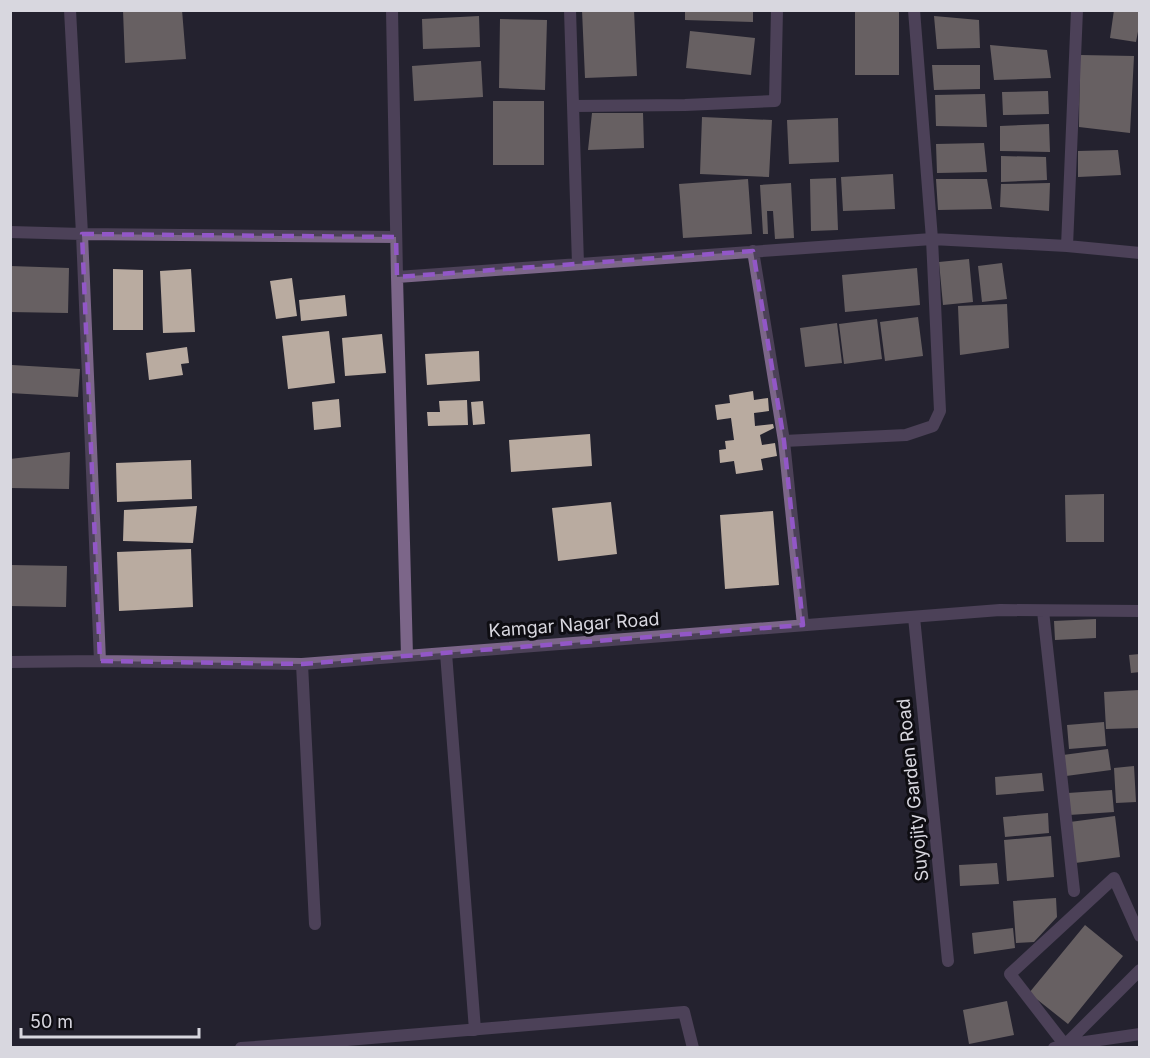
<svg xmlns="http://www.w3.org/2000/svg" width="1150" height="1058" viewBox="0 0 1150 1058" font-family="Inter,sans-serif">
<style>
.building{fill:#b9aba0}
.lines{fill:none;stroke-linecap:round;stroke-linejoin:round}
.service{stroke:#7c6689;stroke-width:12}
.minor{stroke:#7c6689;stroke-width:12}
.marked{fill:none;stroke:#9257c7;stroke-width:4.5;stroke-dasharray:12 8;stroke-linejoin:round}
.labels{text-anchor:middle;stroke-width:6;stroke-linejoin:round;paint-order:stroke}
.street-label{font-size:18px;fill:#d8d7df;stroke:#0e0d12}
</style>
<rect width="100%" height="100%" fill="#24232f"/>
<path class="building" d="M123,10H182L186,59L125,63Z
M582,10H634L637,76L585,78Z
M685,10H753V22L685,20Z
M855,10H899V75H855Z
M1114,10H1140V21L1136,42L1110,38Z
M479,16L480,47L423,49L422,19Z
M934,16L979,20L980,48L937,49Z
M500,19L547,20L545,90L499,88Z
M690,31L755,38L751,75L686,68Z
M990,45L1047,50L1051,78L994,80Z
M1080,55L1134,56L1130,133L1079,127Z
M481,61L483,97L414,101L412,66Z
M932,65H980V89L934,90Z
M1048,91L1049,114L1003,115L1002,92Z
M985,94L987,127L936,126L935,95Z
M493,101H544V165H493Z
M592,113H643L644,148L588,150Z
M702,117L772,120L769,177L700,174Z
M838,118L839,162L789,164L787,120Z
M1049,124L1050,152L1000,151V126Z
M984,143L987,172L937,173L936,144Z
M1118,150L1121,175L1078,177V151Z
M1001,156L1046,157L1047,180L1001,182Z
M893,174L895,209L843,211L841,177Z
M836,178L838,230L811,231L810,179Z
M748,179L752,234L683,238L679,184Z
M936,179H987L992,209L938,210Z
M791,183L794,238L775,239L773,211H767L768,234H763L760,185Z
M1050,183L1049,211L1000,207L1001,184Z
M969,259L973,302L943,305L939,262Z
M1002,263L1007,299L982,302L978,266Z
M10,266L69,268L68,313L10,312Z
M917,268L920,305L845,312L842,275Z
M113,269L143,270V330H113Z
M191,269L195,332L163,333L160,271Z
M292,278L297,316L276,319L270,281Z
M345,295L347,316L301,321L299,300Z
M1007,304L1009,348L960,355L958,306Z
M918,317L923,356L885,361L880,322Z
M877,319L882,359L844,364L839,324Z
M837,323L842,363L805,367L800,328Z
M329,331L335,383L288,389L282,336Z
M382,334L386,373L345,376L342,338Z
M187,347L189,363L181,364L183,375L149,380L146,353Z
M479,351L480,381L427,385L425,354Z
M12,365L80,369L78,397L10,393Z
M753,391L754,400L768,398L769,411L754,413L755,426L773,424L774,428L760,435L762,445L775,443L777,456L761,459L763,470L736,474L734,461L720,463L719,450L726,449L725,441L734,440L731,418L717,420L715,405L730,403L729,395Z
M339,399L341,427L314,430L312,402Z
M467,400L468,425L428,426L427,412H440L439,401Z
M483,401L485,424L473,425L471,402Z
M590,434L592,466L511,472L509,440Z
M70,452L69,489L11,488L10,459Z
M191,460L192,499L117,502L116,463Z
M1104,494V542H1066L1065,495Z
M611,502L617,554L558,561L552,508Z
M197,506L193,543L123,541L124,510Z
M773,511L779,585L725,589L720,515Z
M191,549L193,607L119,611L117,552Z
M10,565L67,566L66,607L10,606Z
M1096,619V638L1055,640L1054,621Z
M1140,654V672L1131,673L1129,655Z
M1140,690V728L1106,729L1104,692Z
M1104,722L1106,746L1069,749L1067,725Z
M1108,749L1111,770L1066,776L1063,755Z
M1134,766L1136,802L1116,803L1114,768Z
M1042,773L1044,791L996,795L995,777Z
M1112,790L1114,812L1069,815L1068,793Z
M1048,813L1049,833L1005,837L1003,817Z
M1115,816L1120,857L1075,863L1070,822Z
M1051,836L1054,877L1007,881L1004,840Z
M997,863L999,884L960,886L959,865Z
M1056,898L1057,917L1034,942L1016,943L1013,901Z
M1085,925L1123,956L1068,1024L1029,993Z
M1013,928L1015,948L974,954L972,933Z
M1007,1001L1014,1035L969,1044L963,1010Z"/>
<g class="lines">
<path class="service" d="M302,664L315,924
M1065,1045L1010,974L1114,878L1140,936
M1065,1045L1140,970
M1054,1048L1065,1045L1140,1034"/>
<path class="minor" d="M70,10L82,234L100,661
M392,10L397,277L407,656
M570,10L578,264
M1077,10L1067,246L1140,253
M574,106L685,105L775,101L777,10
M10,232L82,234L396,237
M753,251L784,441L803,625
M397,277L932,239L1067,246
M784,441L906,435L933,426L940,411L932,239L914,10
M1043,611L1074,891
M914,617L948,961
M446,653L475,1030
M10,662L100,661L302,664L1000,610L1140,611
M241,1048L323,1042L684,1012L693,1048"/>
</g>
<path d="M0 0H1150V1058H0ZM82,234L396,237L397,277L753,251L784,441L803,625L302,664L100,661Z" fill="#24232f" fill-opacity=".55" fill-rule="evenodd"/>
<path class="marked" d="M82,234L396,237L397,277L753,251L784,441L803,625L302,664L100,661Z"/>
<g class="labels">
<g class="street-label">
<text transform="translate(574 625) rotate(-4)" y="6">Kamgar Nagar Road</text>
<text transform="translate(913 790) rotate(-96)" y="6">Suyojity Garden Road</text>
</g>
</g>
<rect width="1150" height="1058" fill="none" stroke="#d8d7df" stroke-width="24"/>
<path d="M21 1028v9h178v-9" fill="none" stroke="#d8d7df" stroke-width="3"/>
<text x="30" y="1028" font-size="18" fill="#d8d7df" stroke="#0e0d12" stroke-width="4.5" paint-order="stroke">50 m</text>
</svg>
